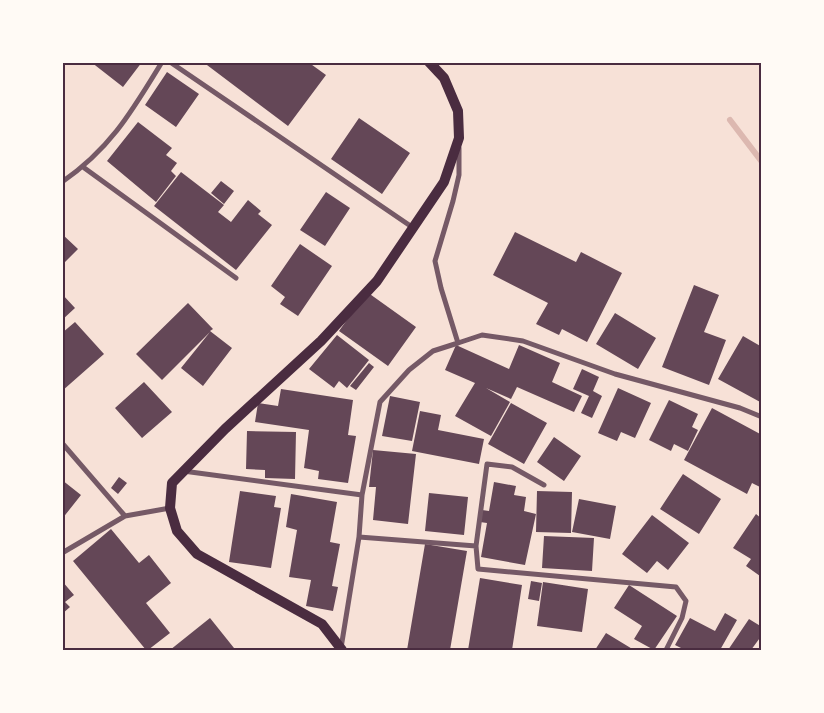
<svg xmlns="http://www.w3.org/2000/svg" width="824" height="713" viewBox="0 0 824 713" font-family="'Open Sans',sans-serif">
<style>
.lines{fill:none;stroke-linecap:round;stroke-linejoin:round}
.stream{stroke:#dcb8b0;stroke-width:6}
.building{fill:#644757}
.minor{stroke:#755966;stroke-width:5}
.secondary{stroke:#4a2c40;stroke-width:10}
.neatline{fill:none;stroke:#4a2c40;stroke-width:2}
</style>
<rect width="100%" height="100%" fill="#f7e1d7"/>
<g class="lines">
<path class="stream" d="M730,120L762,162"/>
</g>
<path class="building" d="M91,62H142L123,87Z
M203,62H308L326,75L288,126Z
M167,72L199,94L176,127L145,105Z
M359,118L410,153L382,194L331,159Z
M138,122L172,148L166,155L177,163L171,171L176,176L156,202L107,161Z
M181,172L224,205L218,212L231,222L248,200L261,211L258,214L272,225L236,270L154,206Z
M221,181L234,191L224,204L211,193Z
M326,192L350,208L325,246L300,230Z
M515,232L576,262L581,252L622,273L587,342L562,329L559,335L536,324L548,303L493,275Z
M62,234L78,249L62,265Z
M300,244L332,266L298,316L280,304L285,297L271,286Z
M694,285L719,295L704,332L726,340L709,385L662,367Z
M367,292L416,327L388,366L339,331Z
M62,294L75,308L62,320Z
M188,303L213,329L210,331L232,348L203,386L181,368L210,332L162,380L136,354Z
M615,313L656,338L638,369L596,344Z
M75,322L104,354L62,391V333Z
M337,335L369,360L347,388L339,381L334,388L309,369Z
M743,336L762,347V403L718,379Z
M456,345L509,369L519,345L560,363L552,382L582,396L574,412L517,387L511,399L486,388L510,402L491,436L455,416L475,383L445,370Z
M369,363L374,367L356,390L350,386Z
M582,369L599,377L593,391L602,396L592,418L581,413L589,396L573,389Z
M144,382L172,412L142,438L115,408Z
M618,388L651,403L635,438L621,432L617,441L598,433Z
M281,389L353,400L348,435L356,436L348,483L318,479L319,471L304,468L309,430L255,422L258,403L278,406Z
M390,396L420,402L412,441L382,436Z
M669,400L698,414L692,427L698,430L688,451L674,444L671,451L649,440Z
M511,403L547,423L524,464L488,444Z
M712,408L762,435V488L752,483L747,494L684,460Z
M420,411L441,415L438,430L484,439L479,464L412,451Z
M247,431L296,432L295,479L265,478V470L246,469Z
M554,437L581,456L564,481L537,462Z
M373,450L416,454L408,524L373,520L376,487H369Z
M683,474L721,499L699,534L660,509Z
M119,477L127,483L118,494L111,488Z
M62,480L81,495L62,519Z
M494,482L516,486L514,495L526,497L524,511L536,514L525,565L481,557L487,523L480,522L482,510L489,511Z
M240,491L276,496L274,507L281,508L271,568L229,562Z
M537,491L572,492L571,533L536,532Z
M429,493L468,497L464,535L425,531Z
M291,494L337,502L330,542L340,544L332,586L338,587L333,611L306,606L311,580L289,577L297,530L286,527Z
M579,499L616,506L610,539L572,532Z
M756,514L762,519L760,576L746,566L751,559L733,548Z
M652,515L689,543L668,570L657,561L647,573L622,554Z
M111,529L139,563L149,555L171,583L146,603L170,633L148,650H146L73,561Z
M544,536L594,538L592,571L542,568Z
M425,544L467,551L450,650H407Z
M480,578L522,585L512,650H468Z
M62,581L74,595L65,602L70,607L62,614Z
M531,581L542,583L539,601L528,599Z
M543,582L588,589L582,632L537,626Z
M629,585L677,616L654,650L634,639L642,626L614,608Z
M725,613L737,620L720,650H685L675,645L690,618L715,631Z
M210,618L234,648L230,650H170Z
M749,619L762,627V635L751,650H728Z
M606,633L634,650H595Z"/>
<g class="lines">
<path class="minor" d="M170,62L412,227
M459,148V175L453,201L435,261L441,288L458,343L482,335L523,341L615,374L740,408L762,417
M83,167L236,278
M62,182C111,148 132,111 162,62
M62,443L125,516
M183,471L362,495
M544,485L512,467L487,464L476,546L478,569L676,587L686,601L682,618L666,650
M359,537L476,546
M62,553L125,516L170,508
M341,648L359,537L362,495L380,402L409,370L433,351L458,343"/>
<path class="secondary" d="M342,650L322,624L197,554L177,531L170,508L172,483L225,429L321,341L377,281L444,182L459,138L458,111L444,78L429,62"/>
</g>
<rect width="824" height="713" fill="none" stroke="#fffaf5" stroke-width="128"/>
<rect x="64" y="64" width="696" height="585" class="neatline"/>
</svg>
